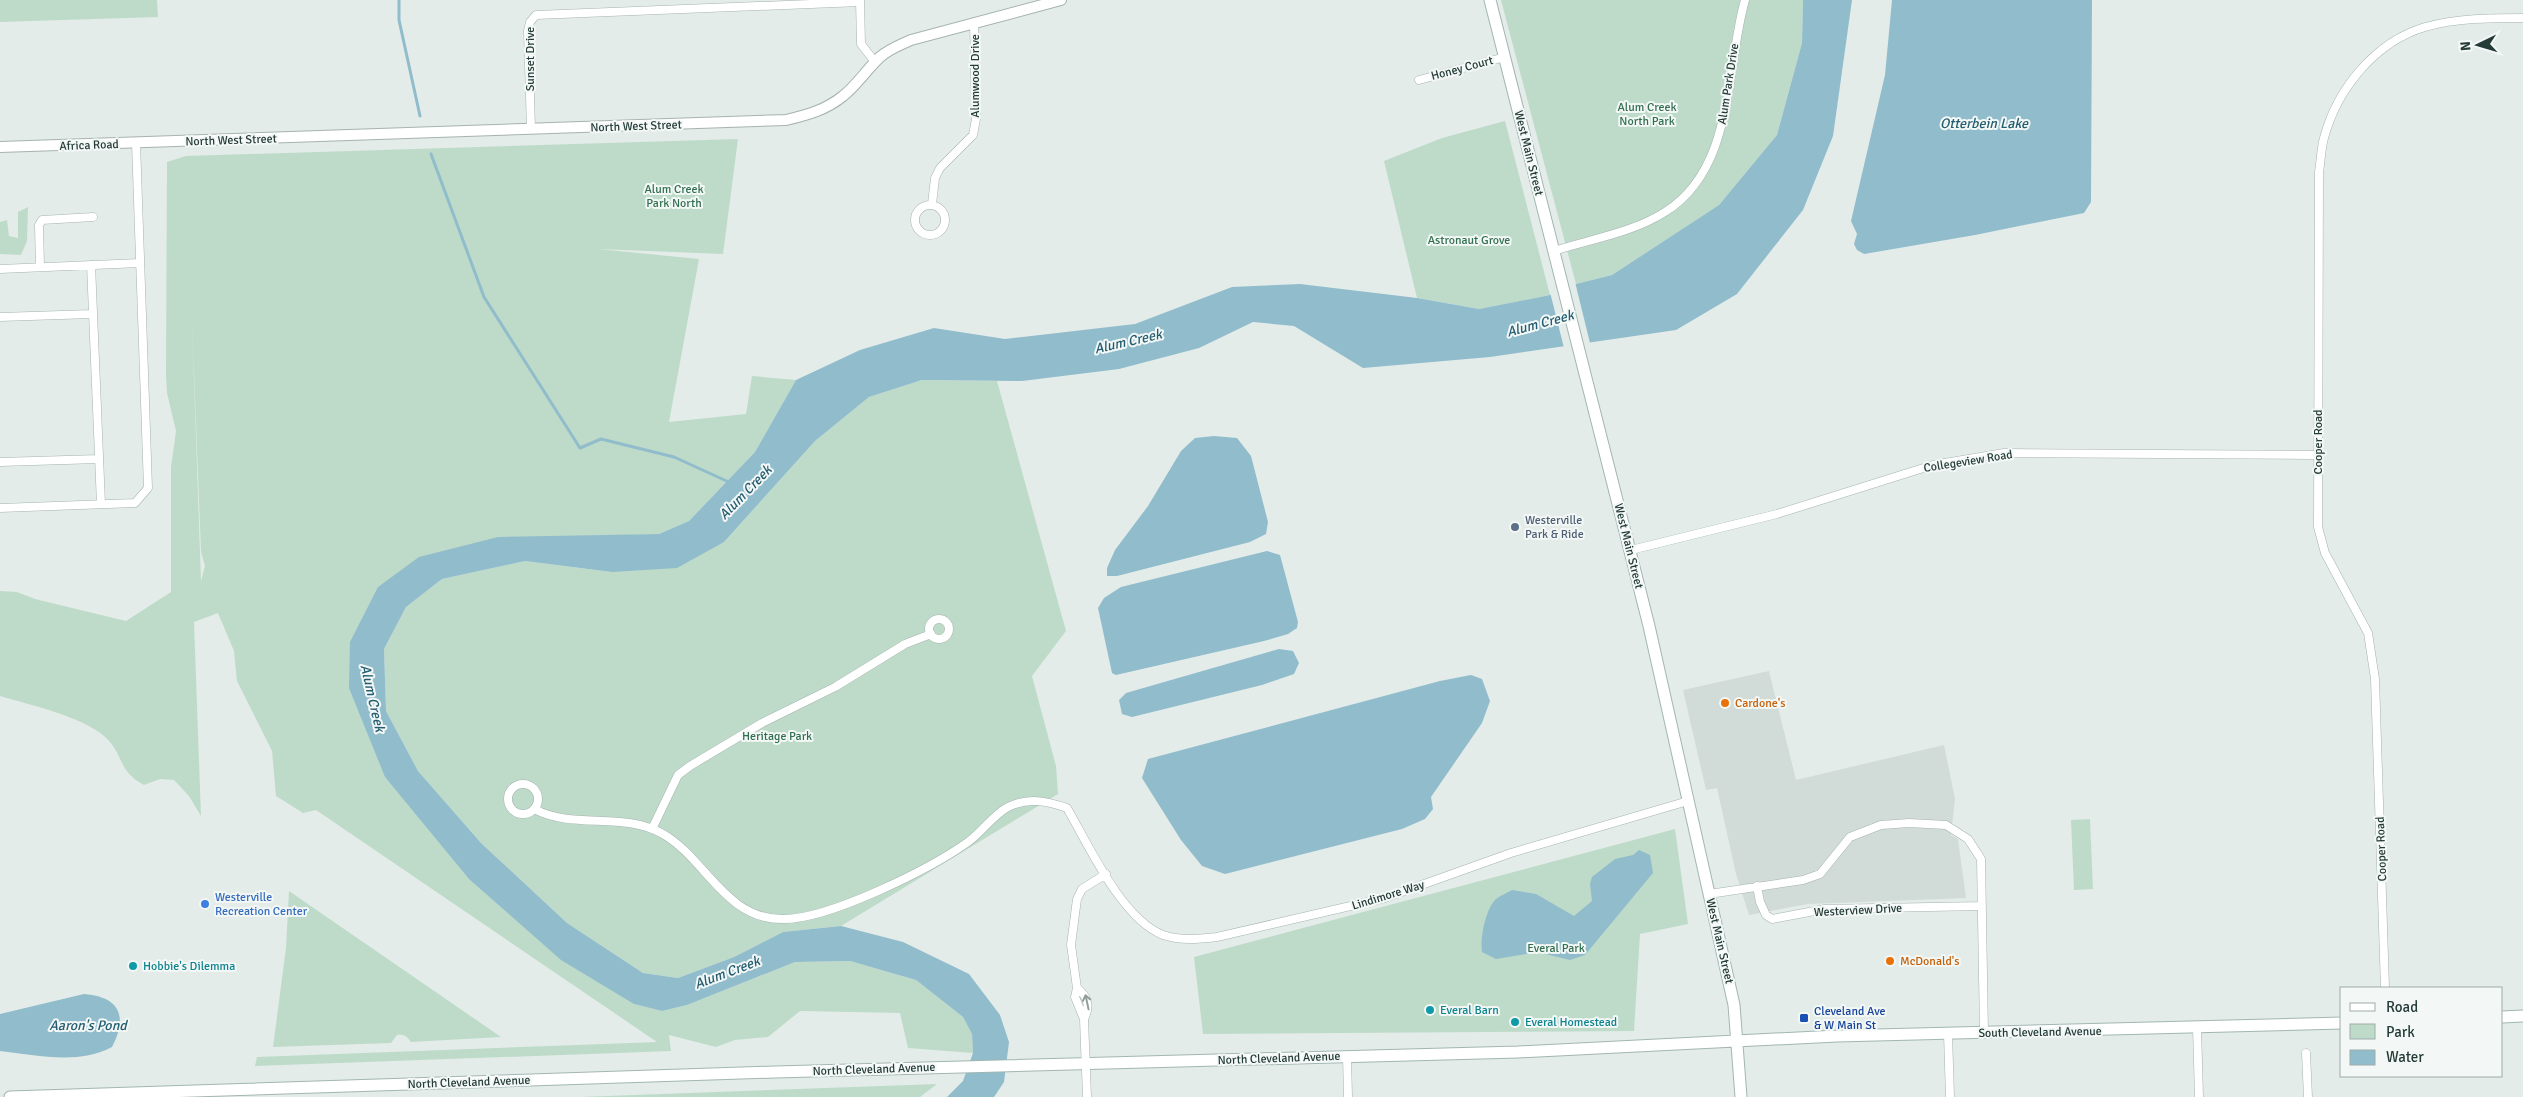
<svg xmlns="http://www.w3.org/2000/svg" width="2523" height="1097" viewBox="0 0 2523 1097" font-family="Signika,sans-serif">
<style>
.built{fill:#d1dbd8}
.green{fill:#bedbc9;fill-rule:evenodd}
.water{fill:#90bccc}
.pier{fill:#e3ece9}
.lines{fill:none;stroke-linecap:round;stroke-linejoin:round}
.stream{stroke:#90bccc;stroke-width:3}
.minor-casing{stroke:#a6b3b0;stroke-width:9}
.tertiary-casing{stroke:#a6b3b0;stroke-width:12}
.secondary-casing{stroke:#a2b6b2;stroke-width:13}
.minor{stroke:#fff;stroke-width:8}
.tertiary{stroke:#fff;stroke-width:10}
.secondary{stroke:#fff;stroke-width:11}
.oneway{stroke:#929d9c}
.service-dot{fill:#5c6f8a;stroke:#f3f8f6;stroke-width:2}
.food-dot{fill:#e8710a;stroke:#f3f8f6;stroke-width:2}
.shop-dot{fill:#3f7fe0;stroke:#f3f8f6;stroke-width:2}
.culture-dot{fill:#0f9aa8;stroke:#f3f8f6;stroke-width:2}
.transit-dot{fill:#1a4fb4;stroke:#f3f8f6;stroke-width:2}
.labels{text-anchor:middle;stroke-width:4;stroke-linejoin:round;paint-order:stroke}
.street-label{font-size:12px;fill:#243b38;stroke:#f3f8f6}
.park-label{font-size:12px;fill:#326f50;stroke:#f3f8f6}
.service-label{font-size:12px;fill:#4e5e75;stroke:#f3f8f6;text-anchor:start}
.food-label{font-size:12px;fill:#c56008;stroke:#f3f8f6;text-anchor:start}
.shop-label{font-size:12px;fill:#366cbe;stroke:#f3f8f6;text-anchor:start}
.culture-label{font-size:12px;fill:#0d838f;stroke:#f3f8f6;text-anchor:start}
.transit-label{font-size:12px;fill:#164399;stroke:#f3f8f6;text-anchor:start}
.water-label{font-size:14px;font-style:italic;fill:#245d72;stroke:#f3f8f6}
</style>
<rect width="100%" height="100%" fill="#e3ece9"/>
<path class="built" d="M1769,671L1796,780L1944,745L1955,799L1951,835L1958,839L1966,898L1808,904L1749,915L1736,874L1717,788L1706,790L1683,690Z"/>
<path class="green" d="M0,0H157L158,17L0,22Z
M1501,0H1803L1802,43L1777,135L1719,205L1612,275L1576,284Z
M1505,121L1550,295L1479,309L1417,298L1384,161L1442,138Z
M738,139L723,254L598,249L699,259L669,422L746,414L752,376L796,380L755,452L689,521L659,534L595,536L378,587L385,777L634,1004L662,1011L687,1005L795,962L850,961L916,980L963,1017L972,1034L973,1053L908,1048L900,1013L800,1011L768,1037L735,1040L716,1047L669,1035L671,1051L255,1066L257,1057L657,1042L316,810L303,813L276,796L272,751L237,681L234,651L218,613L194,622L201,816L189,796L174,780L160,779L144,785C117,771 124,753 104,736C81,716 30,705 0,696V591L17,592L35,599L126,621L171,592V467L176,431L167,393L166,376L167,162L186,156ZM192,321L201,552L205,566L201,581Z
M28,207L27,241L21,255L0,254V222L7,220L9,236L18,238V212Z
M922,380L997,381L1066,631L1032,676L1056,766L1058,794L841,926L783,932L734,957L678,978L643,973L567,923L481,843L418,771L386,711L384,649L406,607L442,579L525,561L612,572L724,542L815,441L869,397Z
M2090,819L2093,889L2074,890L2071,820Z
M1675,829L1688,924L1640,934L1634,1031L1203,1034L1194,957Z
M289,891L501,1037L411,1042C407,1036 404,1034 397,1035L391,1043L273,1047L286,948Z
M937,1084L920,1097H580Z"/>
<path class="water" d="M1803,0H1852L1833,136L1803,210L1737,294L1676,330L1490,357L1363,368L1294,326L1253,322L1199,348L1119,369L1022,381L922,380L869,397L815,441L724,542L677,568L612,572L525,561L442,579L406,607L384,649L386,711L418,771L481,843L567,923L643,973L678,978L734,957L783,932L841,926L903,942L969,974L1000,1015L1009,1042L1004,1082L994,1097H947L963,1081L973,1053L972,1034L963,1017L916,980L850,961L795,962L687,1005L662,1011L634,1004L561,960L469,879L385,777L349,688L350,642L378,587L419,557L498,537L659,534L689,521L755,452L796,380L860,350L934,328L1005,339L1135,324L1232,287L1300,284L1417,298L1479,309L1550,295L1576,284L1612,275L1719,205L1777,135L1802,43Z
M1892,0H2092L2091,202L2084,213L1975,235L1864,254L1857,250L1854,244L1857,234L1851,221L1885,75Z
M1214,436L1237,438L1251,456L1268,522L1266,534L1250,542L1117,576H1107V568L1115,550L1148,506L1181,451L1195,438Z
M1267,551L1280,555L1298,622L1297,628L1288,634L1264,641L1116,675L1112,673L1098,608L1104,598L1121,587Z
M1279,649L1293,651L1299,663L1294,674L1262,685L1132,717L1122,714L1119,700L1126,693Z
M1471,675L1482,679L1490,701L1482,723L1431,797L1433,809L1425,819L1402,829L1225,874L1202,866L1181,840L1142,778L1148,759L1440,681Z
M1639,850L1650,855L1653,873L1585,955L1570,960L1537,952L1496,959L1482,952C1480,939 1485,911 1495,900C1499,896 1507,893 1512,890L1536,894L1574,916L1592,901L1590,884L1592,877L1615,859L1633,855Z
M84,994C120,997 128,1016 112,1047C78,1065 36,1055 0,1051V1014Z"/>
<path class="pier" d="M1575,282L1590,343L1564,348L1550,292Z"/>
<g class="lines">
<path class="stream" d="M399,0V20L420,116
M431,154L484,297L580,448L601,439L674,457L731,483"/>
<g class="minor-casing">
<path id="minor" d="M860,0L861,44L875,62
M1419,80L1505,57
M531,129L528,31L530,22L536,15L860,2
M932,204L935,178L940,168L973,135L976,119L974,23
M915 220a15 15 0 1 1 30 0a15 15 0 1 1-30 0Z
M1554,251C1591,239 1632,233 1665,212C1735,168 1725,70 1745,0
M91,265L101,504
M40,267L39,225L42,220L93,217
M0,269L140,263
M0,317L92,314
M0,462L99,459
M0,508L135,503L148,488L136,143
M1631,550L1777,514L1933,465L2004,453L2318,455
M929 629a10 10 0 1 1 20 0a10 10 0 1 1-20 0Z
M508 799a15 15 0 1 1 30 0a15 15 0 1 1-30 0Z
M534,809C574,830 623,811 663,834C706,859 725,919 782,919C828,920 930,869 968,842C982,832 993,815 1008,807C1028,797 1047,801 1067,808C1089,846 1122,919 1163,935C1181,941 1199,939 1217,937L1385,898L1511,853L1688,801
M652,829L678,775L690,766L762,723L835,687L905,644L931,634
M1757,886L1760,902L1766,915L1772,919L1825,909L1982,906
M1709,894L1803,880L1820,874L1850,837L1881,825L1909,823L1946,825L1968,839L1981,859L1984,1033
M1077,988C1089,997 1090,1007 1084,1019
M2385,988L2375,679L2368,633L2325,553L2318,527L2319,172C2321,160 2321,148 2324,138C2337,89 2375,42 2425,27C2457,18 2490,18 2523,18
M2197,1027L2199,1097
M1948,1034L1950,1097
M2306,1053L2308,1097
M1347,1056L1348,1097
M1087,1097L1084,1019L1075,997L1077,988L1071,945L1077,899L1082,889L1106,874"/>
</g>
<g class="tertiary-casing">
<path id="tertiary" d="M0,147L786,120C807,115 826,110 843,96C857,85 867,69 880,57C889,49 900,45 911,40L1061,0"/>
</g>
<g class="secondary-casing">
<path id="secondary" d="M1490,0L1649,626L1734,1005L1741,1097
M2502,1017L2523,1016
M10,1097L775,1072L1518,1052L1837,1036L2342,1023"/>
</g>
<use href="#minor" class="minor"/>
<use href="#tertiary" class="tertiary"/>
<use href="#secondary" class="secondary"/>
</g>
<defs><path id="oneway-shaft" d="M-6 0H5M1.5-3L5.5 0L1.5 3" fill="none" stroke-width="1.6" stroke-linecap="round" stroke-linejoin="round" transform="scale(1.25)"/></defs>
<use class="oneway" href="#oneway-shaft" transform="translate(1087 1002) rotate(-102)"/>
<circle class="service-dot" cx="1515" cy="527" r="5"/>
<g class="food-dot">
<circle cx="1725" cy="703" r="5"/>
<circle cx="1890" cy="961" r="5"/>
</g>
<circle class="shop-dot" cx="205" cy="904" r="5"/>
<g class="culture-dot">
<circle cx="133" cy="966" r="5"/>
<circle cx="1430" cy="1010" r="5"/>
<circle cx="1515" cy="1022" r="5"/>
</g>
<rect class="transit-dot" x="1799" y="1013" width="10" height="10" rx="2.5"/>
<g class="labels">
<g class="street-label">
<text transform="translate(530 59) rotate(-90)" y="4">Sunset Drive</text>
<text transform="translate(1462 68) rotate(-15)" y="4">Honey Court</text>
<text transform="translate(975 76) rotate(-90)" y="4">Alumwood Drive</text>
<text transform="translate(1728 84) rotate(-81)" y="4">Alum Park Drive</text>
<text transform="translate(636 126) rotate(-2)" y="4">North West Street</text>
<text transform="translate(231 140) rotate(-2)" y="4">North West Street</text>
<text transform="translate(89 145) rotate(-2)" y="4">Africa Road</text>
<text transform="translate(1529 153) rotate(76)" y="4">West Main Street</text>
<text transform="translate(2318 442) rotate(-90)" y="4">Cooper Road</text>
<text transform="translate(1968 461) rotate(-9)" y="4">Collegeview Road</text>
<text transform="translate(1629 546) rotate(76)" y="4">West Main Street</text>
<text transform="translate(2381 849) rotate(-92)" y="4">Cooper Road</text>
<text transform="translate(1388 895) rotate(-17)" y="4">Lindimore Way</text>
<text transform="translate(1858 910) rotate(-3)" y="4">Westerview Drive</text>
<text transform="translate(1720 941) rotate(77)" y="4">West Main Street</text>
<text transform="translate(2040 1032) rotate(-1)" y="4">South Cleveland Avenue</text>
<text transform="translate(1279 1058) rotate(-2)" y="4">North Cleveland Avenue</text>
<text transform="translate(874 1069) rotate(-2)" y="4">North Cleveland Avenue</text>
<text transform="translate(469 1082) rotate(-2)" y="4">North Cleveland Avenue</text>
</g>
<g class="park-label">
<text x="1647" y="111">Alum Creek<tspan x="1647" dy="14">North Park</tspan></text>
<text x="674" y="193">Alum Creek<tspan x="674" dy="14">Park North</tspan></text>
<text x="1469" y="244">Astronaut Grove</text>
<text x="777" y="740">Heritage Park</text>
<text x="1556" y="952">Everal Park</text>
</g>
<g class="service-label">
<text x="1525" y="524">Westerville<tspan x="1525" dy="14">Park &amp; Ride</tspan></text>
</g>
<g class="food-label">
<text x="1735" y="707">Cardone's</text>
<text x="1900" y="965">McDonald's</text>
</g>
<g class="shop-label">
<text x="215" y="901">Westerville<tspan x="215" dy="14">Recreation Center</tspan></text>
</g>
<g class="culture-label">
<text x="143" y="970">Hobbie's Dilemma</text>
<text x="1440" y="1014">Everal Barn</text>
<text x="1525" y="1026">Everal Homestead</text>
</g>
<g class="transit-label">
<text x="1814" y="1015">Cleveland Ave<tspan x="1814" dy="14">&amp; W Main St</tspan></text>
</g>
<g class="water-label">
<text x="1984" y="128">Otterbein Lake</text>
<text transform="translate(1540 323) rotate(-15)" y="5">Alum Creek</text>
<text transform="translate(1128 341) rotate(-13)" y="5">Alum Creek</text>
<text transform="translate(745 492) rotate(-46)" y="5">Alum Creek</text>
<text transform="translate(373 698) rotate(77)" y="5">Alum Creek</text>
<text transform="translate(727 972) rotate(-21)" y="5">Alum Creek</text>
<text x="88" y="1030">Aaron's Pond</text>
</g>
</g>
<rect x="2340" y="987" width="162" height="90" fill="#f3f8f6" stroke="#a0acaa"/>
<rect x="2350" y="1003" width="25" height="8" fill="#ffffff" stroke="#a0acaa"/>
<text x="2386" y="1012" font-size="15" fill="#243b38">Road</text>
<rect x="2350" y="1024" width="25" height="15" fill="#bedbc9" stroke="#a0acaa"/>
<text x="2386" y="1037" font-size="15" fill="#243b38">Park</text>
<rect x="2350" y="1050" width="25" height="15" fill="#90bccc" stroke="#a0acaa"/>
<text x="2386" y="1062" font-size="15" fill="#243b38">Water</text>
<g transform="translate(2478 45) rotate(265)" stroke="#f3f8f6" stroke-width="4" paint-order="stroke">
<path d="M0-4L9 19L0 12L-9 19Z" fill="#243b38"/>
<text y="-8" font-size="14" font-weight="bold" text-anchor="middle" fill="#243b38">N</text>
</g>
</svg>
